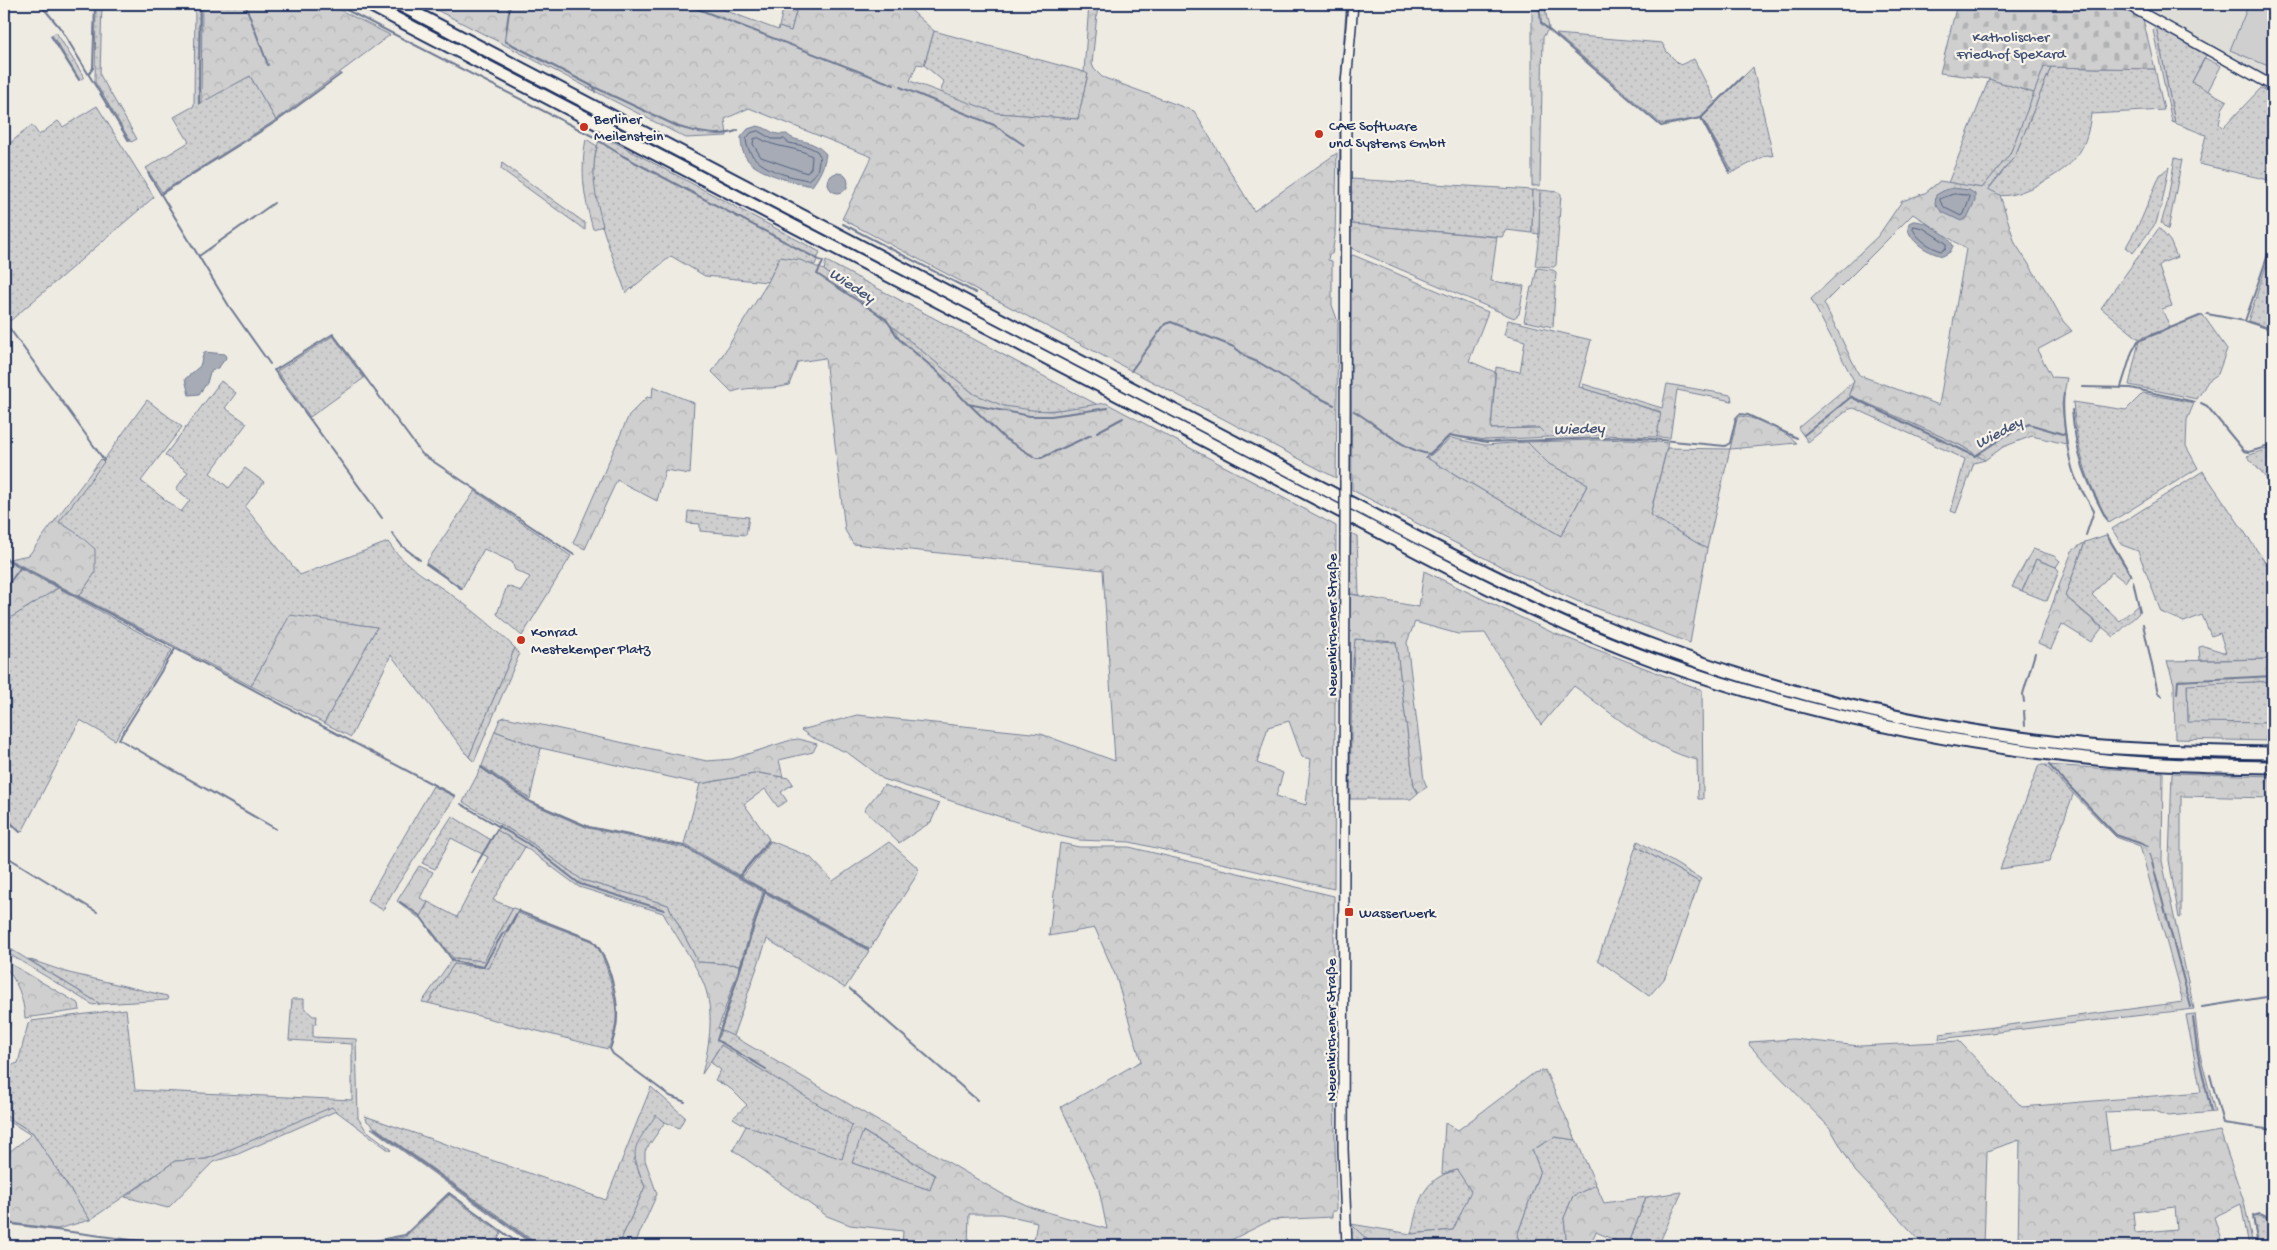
<svg xmlns="http://www.w3.org/2000/svg" width="2277" height="1250" viewBox="0 0 2277 1250" font-family="'Gochi Hand',sans-serif">
<style>
.built{fill:#deddd8}
.grass{fill:url(#grass-dots);stroke:#757f96}
.forest{fill:url(#forest-crowns);stroke:#757f96;fill-rule:evenodd}
.cemetery{fill:url(#cemetery-stones);stroke:#757f96}
.park{fill:#cfcfcf;stroke:#757f96}
.water{fill:#a6abb5;stroke:#6e7992}
.lines{fill:none;stroke-linecap:round;stroke-linejoin:round}
.shore{stroke:#536181;stroke-width:1}
.stream{stroke:#6e7992;stroke-width:2}
.secondary-casing{stroke:#1b2f5e;stroke-width:12}
.highway-casing{stroke:#1b2f5e;stroke-width:15}
.secondary{stroke:#f7f3e8;stroke-width:9}
.highway{stroke:#f7f3e8;stroke-width:11}
.secondary-bridge-casing{stroke:#1b2f5e;stroke-width:12;stroke-linecap:butt}
.secondary-bridge{stroke:#f7f3e8;stroke-width:9}
.poi-dot{fill:#c8321e;stroke:#f7f3e8;stroke-width:2}
.labels{text-anchor:middle;stroke-width:4.5;stroke-linejoin:round;paint-order:stroke}
.park-label{font-size:15px;fill:#3f4f75;stroke:#f7f3e8}
.poi-label{font-size:15px;fill:#1b2f5e;stroke:#f7f3e8;text-anchor:start}
.street-label{font-size:15px;fill:#1b2f5e;stroke:#f7f3e8}
.water-label{font-size:16px;font-style:italic;fill:#455478;stroke:#f7f3e8}
</style>
<defs>
<pattern id="grass-dots" width="8" height="8" patternUnits="userSpaceOnUse" patternTransform="scale(1.25)"><rect width="8" height="8" fill="#cfcfcf"/><path d="M2 2h.1M6 6h.1" fill="none" stroke="#b1b2b4" stroke-width="1.8" stroke-linecap="round"/></pattern>
<pattern id="forest-crowns" width="20" height="18" patternUnits="userSpaceOnUse" patternTransform="scale(1.25)"><rect width="20" height="18" fill="#cfcfcf"/><path d="M2 6a3 3 0 1 1 6 0M12 15a3 3 0 1 1 6 0" fill="none" stroke="#b1b2b4"/></pattern>
<pattern id="cemetery-stones" width="16" height="16" patternUnits="userSpaceOnUse" patternTransform="scale(1.25)"><rect width="16" height="16" fill="#cfcfcf"/><path d="M2 7V4a2 2 0 0 1 4 0v3zM10 15v-3a2 2 0 0 1 4 0v3z" fill="#b1b2b4"/></pattern>
</defs>
<rect width="100%" height="100%" fill="#eeebe2"/>
<filter id="ink" filterUnits="userSpaceOnUse"><feTurbulence type="fractalNoise" baseFrequency=".02" numOctaves="2"/><feDisplacementMap in="SourceGraphic" scale="10" xChannelSelector="R" yChannelSelector="G"/><feConvolveMatrix kernelMatrix="1 2 1 2 8 2 1 2 1" color-interpolation-filters="sRGB"/></filter>
<g filter="url(#ink)">
<path class="built" d="M2146,4H2273V80L2262,76L2148,9Z"/>
<path class="grass" d="M96,4H102L100,75L137,139L131,142L95,82Z
M195,4H199V103L250,76L276,120L162,192L146,168L189,142L174,117L194,106Z
M784,4H798L791,31L779,27Z
M2156,26L2206,55L2192,82L2227,101L2222,109L2219,124L2223,128L2261,88L2273,93V181L2199,164L2206,135L2175,123Z
M934,31L1088,73L1078,119L997,113L940,93L944,82L924,65Z
M56,32L84,77L80,80L52,35Z
M1556,34L1662,43L1667,52L1680,65L1694,59L1716,103L1700,118L1663,124L1660,123Z
M1753,67L1773,156L1767,155L1733,172L1702,118Z
M2051,67L2155,69L2164,110L2091,114C2089,129 2086,145 2076,157C2065,173 2016,200 1998,195C1995,194 1991,191 1988,190L2015,156Z
M1989,79L2034,93L2010,154L1982,188L1948,183Z
M97,106L154,197L10,321L4,313V148L32,125L39,135L58,121L63,127Z
M601,135L820,252L815,265L780,257L768,282L705,276L671,256L626,293C609,245 580,186 601,135Z
M2175,158L2182,160L2168,230L2161,223L2167,204Z
M502,163L585,223V230L501,169Z
M2169,167L2162,203L2156,223L2133,253L2126,247L2141,220L2160,175Z
M1351,179L1533,190L1532,233L1506,230L1502,237L1351,224Z
M1540,190L1558,192L1561,194L1556,265L1554,267L1535,266L1539,234Z
M2159,228L2170,241L2177,257L2162,263L2159,267L2172,306L2162,309L2170,327L2139,339L2101,308Z
M2273,245V329L2248,321Z
M826,261L1098,405C1067,409 1034,415 1004,406C994,403 984,398 974,394L824,270Z
M1537,268L1553,270L1556,272L1553,327L1524,321L1531,287H1533Z
M2203,315L2227,349L2218,374L2208,381L2197,399L2129,385L2139,341Z
M1508,320L1591,340L1579,387L1662,413L1657,437L1602,435L1548,437L1539,428L1491,429L1496,367L1520,372L1525,341L1504,335Z
M333,336L364,378L310,417L277,371Z
M221,381L236,393L225,408L247,423L210,473L229,488L245,468L264,482L245,507L300,575L388,542C403,566 433,581 456,598C477,613 497,630 515,648L469,757L391,655L351,737L324,723L377,627L290,616L251,686L79,596L95,573L59,522L147,400L182,427L141,481L181,512L190,500L176,489L188,472L165,455Z
M1854,381L1849,394L1960,445L1985,460L1974,463L1956,513L1951,511L1965,459L1854,408L1849,409L1808,442L1798,428Z
M2143,393L2194,403L2187,420L2186,446L2198,468L2109,523C2085,476 2078,455 2073,402L2126,410Z
M1451,438L1485,445L1527,442L1549,464L1588,484L1561,536L1425,457L1431,455Z
M2273,447V486L2247,456Z
M1667,448L1730,449L1707,549L1650,515Z
M2203,471L2273,574V659L2200,660L2199,647L2204,646L2226,653L2220,633L2211,636L2202,615L2184,622L2161,612L2138,551L2122,545L2112,529Z
M475,491L571,556L522,636L497,614L507,586L521,591L530,577L515,570L512,562L484,549L462,588L426,563Z
M688,511L749,517L746,535L700,531V524L687,523Z
M1351,533L1357,536L1359,595L1350,594Z
M2106,535L2130,575L2125,582L2112,572L2092,595L2120,621L2138,605L2139,613L2114,637L2065,596L2085,542Z
M2036,559L2056,567L2059,571L2047,601L2022,591Z
M58,588L172,650L115,740L80,720L22,832L4,816V622Z
M1355,639L1396,642L1414,786L1418,793L1411,799H1350L1352,676Z
M2273,681V723H2188L2187,684Z
M495,731L541,748L530,799L482,766Z
M2039,765H2045L2074,792L2049,862L2000,869Z
M481,768L530,803L588,828L685,848L763,892L740,965L698,962L668,905L582,880L527,840L463,802Z
M759,773L789,778L793,784L781,792L787,801L778,807L765,789L744,804L769,839L739,875L684,844L700,784Z
M433,786L455,797L392,893L383,910L367,901Z
M452,816L491,840L497,830L525,847L493,900L513,908L484,961L453,958L421,917L428,902L457,917L488,857L451,838L435,869L422,863Z
M771,841L810,857L833,881L889,842L917,867L918,873L870,949L742,877Z
M1636,846L1699,882L1672,961L1664,979L1649,996L1598,960Z
M765,893L869,951L845,988L767,939L733,1036L721,1031Z
M518,913L592,941C606,954 617,1000 616,1019C615,1030 613,1039 608,1049L428,1003L454,964L488,968Z
M28,959L69,973L167,996L168,1000L100,1004Z
M4,997C10,1012 14,1025 4,1040Z
M292,999H304V1008L313,1016H317L316,1024H313V1037L356,1039L358,1118L366,1130L391,1149L390,1151L332,1108L207,1159L175,1161L90,1220L33,1133L4,1115V1068L18,1063L28,1024L31,1021L126,1009L135,1090L352,1100V1044L289,1040Z
M721,1045L853,1125L842,1160L746,1126L733,1118L747,1105L731,1089L715,1080L721,1070L710,1062Z
M651,1087L685,1117L679,1128L665,1122L656,1116L634,1160L645,1187L618,1246H540L382,1133L367,1121L365,1116L606,1200Z
M862,1131L935,1175L930,1190L852,1163Z
M1555,1137L1576,1140L1596,1185L1573,1196L1564,1218L1567,1246H1522L1517,1236L1540,1170L1532,1150Z
M1457,1170L1472,1191L1453,1230L1411,1234C1419,1202 1421,1179 1457,1170Z
M1682,1192L1658,1246H1628L1646,1197Z
M449,1195L501,1233L495,1246H378L373,1243L405,1237Z
M2256,1215L2273,1221V1246H2258L2253,1219Z
M1351,1224L1374,1246H1352Z"/>
<path class="forest" d="M202,4H328L390,35L276,120L250,76L201,103Z
M425,4H708L778,30L779,27L791,31L798,4H904L934,31L924,65L917,64L910,81L997,113L1078,119L1088,74L1084,72L1089,4H1098L1092,64L1094,69L1102,77L1194,111L1254,211L1337,153L1335,236L1332,254H1329L1328,260L1332,261V305L1338,322L1336,478L842,219L872,157L749,108L725,119L727,136L686,138Z
M1532,4H1544L1549,28L1543,37L1540,186H1532Z
M2156,26L2175,123L2172,122L2153,30Z
M2044,67H2051L2015,156L1988,189L2000,195L2015,243L2050,297L2063,321L2072,331L2037,350L2052,377L2067,378L2062,404L2066,444L2032,436L2003,447L1985,460L1960,445L1849,395L1854,381L1811,299L1878,236L1902,201L1925,193L1940,181L1982,188L2010,154ZM1913,214L1966,249L1939,405L1859,375L1824,303Z
M1702,118L1733,172L1730,174L1701,120Z
M586,139L597,146C590,173 596,199 603,226L593,229C584,198 580,172 586,139Z
M1533,190H1540L1539,234L1532,233Z
M1351,224L1497,237L1491,281L1524,286L1519,314L1514,318L1353,249L1351,247Z
M1353,255L1488,312L1469,361L1495,372L1491,429L1539,428L1548,437L1486,440L1449,435L1425,457L1561,536L1588,484L1549,464L1527,442L1630,439L1668,443L1650,515L1707,549L1690,643L1577,601L1506,569L1352,490L1350,257Z
M780,257L800,260L824,270L974,394L1004,406L1032,410L1051,411L1106,403L1336,526L1334,889L1130,842L1078,840L1060,836L883,779L848,753L811,737L801,730L857,715L1041,734L1115,761L1103,570L853,544L845,530L825,358L798,362L789,385C770,391 751,385 732,392L712,372L768,282ZM1289,721L1302,757L1311,759L1306,805L1276,796L1283,773L1257,763L1268,727Z
M1583,384L1662,408L1667,384L1731,395L1732,401L1677,390L1670,438L1657,437L1661,412L1582,388Z
M653,386L694,403L690,474L665,470L657,501L617,480L585,549L573,543L629,415L647,397L652,398Z
M1741,416C1760,419 1784,430 1797,443L1730,449L1737,419Z
M101,459L104,462L59,522L78,534L95,549V573L79,596L9,559L29,555Z
M2085,542L2065,596L2102,628L2091,642L2062,624L2051,649L2038,643L2072,551Z
M2033,549L2054,556L2060,561L2056,567L2036,559L2022,591L2012,587Z
M4,560L58,588L4,622Z
M1424,571L1551,632L1702,690L1703,799H1698L1697,760C1650,748 1613,714 1574,686L1541,725L1485,633L1458,634L1415,622L1407,642L1424,780L1427,787L1418,793L1414,786L1396,642L1355,639L1352,676L1349,673L1350,594L1419,607Z
M290,615L377,627L324,723L251,686Z
M515,648L519,655L474,762L469,757Z
M2273,659V681L2187,685L2188,722L2273,723V741L2175,739L2174,684L2167,661Z
M505,717L707,761L732,759L791,740L799,739L817,744L813,752L779,760L783,777L759,773L700,784L541,748L495,731L500,719Z
M2045,765L2163,772L2162,861L2194,1009L1939,1039L1940,1034L2183,1002L2140,846L2116,837Z
M2172,773L2273,776V798L2181,796V917L2179,918L2169,860Z
M884,785L939,804L931,822L899,843L864,810Z
M500,824L527,840L582,880L668,905L698,962L740,965L718,1029L733,1036L1004,1195L1033,1208L1107,1229L1098,1185L1061,1107L1141,1061L1116,977L1095,928L1049,936L1060,843L1079,847H1129L1334,896V1057L1336,1211H1332V1217L1271,1220L1219,1246H1033L1037,1222L1001,1214H969L968,1246H902L903,1231L850,1225L827,1216L733,1150L746,1126L842,1159L852,1125L721,1045L702,1074C709,1047 714,1018 706,990C700,970 674,933 663,913L579,887L525,847L497,830ZM863,1131L935,1175L930,1190L852,1163Z
M1638,841L1701,879L1699,882L1636,846Z
M419,866L433,872L420,898L428,902L419,918L397,901Z
M513,908L519,910L488,968L454,964L428,1003L422,1002L453,958L484,961Z
M4,945L100,1004L93,1005L4,951Z
M4,960L79,1004L80,1010L25,1018C24,1000 17,979 4,966Z
M2195,1014L2199,1050L2215,1112L2168,1116L2153,1110L2105,1112L2110,1151L2220,1131L2244,1202L2253,1246H2249L2241,1204L2214,1217L2223,1246H2018L2020,1140L1987,1151L1984,1246H1925L1855,1171L1830,1128L1749,1045L1750,1042L1793,1039L1860,1046L1959,1041L2022,1107L2201,1092L2186,1015ZM2175,1207L2177,1229L2135,1233L2133,1212Z
M1545,1070L1576,1140L1555,1137L1532,1150L1540,1170L1517,1236L1522,1246H1374L1351,1224L1411,1234L1453,1230L1471,1191L1457,1170L1442,1174L1445,1123L1458,1130L1534,1073Z
M332,1107L336,1111L238,1154L213,1162L168,1208L125,1197L175,1161L207,1159Z
M4,1115L33,1133L90,1220L57,1229L4,1222V1156L31,1135L4,1118Z
M656,1115L665,1122L645,1151V1160L657,1194L634,1246H618L645,1187C629,1146 632,1151 656,1115Z
M371,1128H376L540,1246H534Z
M1596,1185L1604,1203L1646,1197L1628,1246L1596,1232L1589,1246H1567L1564,1218L1573,1196Z"/>
<path class="cemetery" d="M1957,4H2112L2143,19L2155,69L2044,67L2034,93L1989,79L1940,73Z"/>
<path class="park" d="M2249,4H2273V68L2230,50Z
M2205,58L2221,66L2208,91L2192,82Z"/>
<path class="water" d="M757,126C771,128 770,136 787,134C796,144 811,137 826,154C824,167 820,175 812,186C796,183 756,173 747,159C742,152 741,145 741,137L748,129Z
M828 183a10 10 0 1 1 20 0a10 10 0 1 1-20 0Z
M1953,188L1969,190L1975,194V201L1967,218L1961,221L1942,212L1935,204L1936,195L1945,190Z
M1913,221C1925,220 1949,235 1953,246L1950,252L1943,256C1929,253 1911,243 1908,229L1909,223Z
M204,352L225,354L226,358L219,367L210,372L207,383L199,394L189,395L185,379L200,366Z"/>
<g class="lines">
<path class="shore" d="M758,131L772,139H784L789,143L809,147L817,151L820,156L817,172L808,180C785,176 748,167 746,139L751,133Z
M759,138C776,149 796,146 812,156L811,168L807,173L761,157L753,144L754,139Z
M1954,194L1967,195L1970,197L1964,214L1961,216L1945,208L1940,201V199Z
M1914,226L1923,228L1946,243V248L1942,251C1931,248 1918,240 1913,229Z"/>
<path class="stream" d="M40,4L61,29L129,141
M245,4L268,65
M335,4L596,138
M510,4L505,41L594,87L595,92
M685,4L894,85
M1539,4L1541,23L1661,126L1701,118L1742,77
M51,36L79,80
M89,74L93,68L95,4
M594,87L679,127C695,132 723,138 738,130
M900,87L994,125L1024,145
M199,104L200,4
M1701,118L1730,171
M599,137V141L623,156L823,262L817,274L886,319L899,339L939,373L968,404L1030,416H1051L1108,408
M148,173L229,306L270,364
M1340,174L1341,83L1347,4
M161,194L277,121L341,74
M843,224L976,293
M199,256L274,203
M2207,314L2245,321L2273,240
M2245,321L2273,330
M10,329L104,460
M274,370L382,518
M275,370L333,334L422,454L574,555
M1131,371L1165,324L1171,322L1234,347L1248,358L1260,363L1312,394L1334,405
M2082,387L2131,388L2195,402
M2121,387L2132,352L2138,341L2202,315
M2064,393C2061,412 2068,459 2075,477C2080,489 2088,500 2094,511L2086,535
M2201,403L2207,406L2244,451L2249,452L2273,445
M970,405L1004,438L1036,458H1041L1091,435
M2072,410C2076,456 2086,481 2108,522
M1354,411C1376,424 1405,452 1430,454L1450,436H1454L1486,442L1630,437L1725,446L1730,443L1736,418L1740,414L1748,415L1797,438
M1097,432L1123,418
M1804,435L1851,397L1975,456L2005,436L2029,424L2066,435
M392,533L402,546L420,560
M2107,535L2131,575
M4,558L455,796
M426,564L462,589
M2133,581L2140,611
M4,590L21,567
M2143,624L2158,693L2162,696
M175,649L119,739L276,829
M2177,694L2178,681L2273,676
M2024,702L2023,694L2035,653
M2024,711L2025,726
M2049,765L2116,835L2148,846
M481,767L531,802L589,827L684,846L868,949
M461,804L527,843L580,884L664,910
M4,817L20,832
M4,855L97,912
M2150,855L2191,1007
M472,872L499,826
M739,877L769,841
M765,891L717,1040L766,1069
M400,902L420,916L453,961L483,967L503,933L506,932L518,911L592,940C608,954 618,997 617,1018C617,1029 614,1038 610,1049L613,1054L670,1096L685,1102
M4,947L11,951
M850,989L977,1100
M2202,1007L2273,996
M2193,1017L2197,1050L2211,1111
M2210,1075L2223,1123L2273,1130
M375,1129L537,1246
M4,1223L176,1246
M349,1246L405,1235L449,1193L522,1246
M2258,1246L2253,1216L2260,1214L2273,1220"/>
<g class="secondary-casing">
<path id="secondary" d="M2126,4L2273,86
M1345,480L1346,84L1353,4
M1345,535L1343,1149L1347,1246"/>
</g>
<g class="highway-casing">
<path id="highway" d="M368,4L1422,554C1497,593 1573,631 1653,660C1793,710 1938,743 2086,758C2148,765 2211,766 2273,767
M398,4L1416,537C1495,577 1574,617 1657,647C1796,698 1942,732 2089,746C2150,751 2212,752 2273,753"/>
</g>
<use href="#secondary" class="secondary"/>
<use href="#highway" class="highway"/>
<g class="secondary-bridge-casing">
<path id="secondary-bridge" d="M1345,535V480"/>
</g>
<use href="#secondary-bridge" class="secondary-bridge"/>
</g>
</g>
<g class="poi-dot">
<circle cx="584" cy="127" r="5"/>
<circle cx="1319" cy="134" r="5"/>
<circle cx="521" cy="640" r="5"/>
<rect x="1344" y="907" width="10" height="10" rx="2.5"/>
</g>
<g class="labels">
<g class="park-label">
<text x="2011" y="41">Katholischer<tspan x="2011" dy="17">Friedhof Spexard</tspan></text>
</g>
<g class="poi-label">
<text x="594" y="123">Berliner<tspan x="594" dy="17">Meilenstein</tspan></text>
<text x="1329" y="130">CAE Software<tspan x="1329" dy="17">und Systems GmbH</tspan></text>
<text x="531" y="636">Konrad<tspan x="531" dy="17">Mestekemper Platz</tspan></text>
<text x="1359" y="917">Wasserwerk</text>
</g>
<g class="street-label">
<text transform="translate(1331 625) rotate(-90)" y="5">Neuenkirchener Straße</text>
<text transform="translate(1330 1030) rotate(-90)" y="5">Neuenkirchener Straße</text>
</g>
<g class="water-label">
<text transform="translate(853 284) rotate(33)" y="6">Wiedey</text>
<text transform="translate(1579 427) rotate(-2)" y="6">Wiedey</text>
<text transform="translate(1998 431) rotate(-28)" y="6">Wiedey</text>
</g>
</g>
<rect width="2277" height="1250" fill="none" stroke="#f7f3e8" stroke-width="20"/>
<rect x="10" y="10" width="2257" height="1230" fill="none" stroke="#1b2f5e" stroke-width="2" filter="url(#ink)"/>
</svg>
